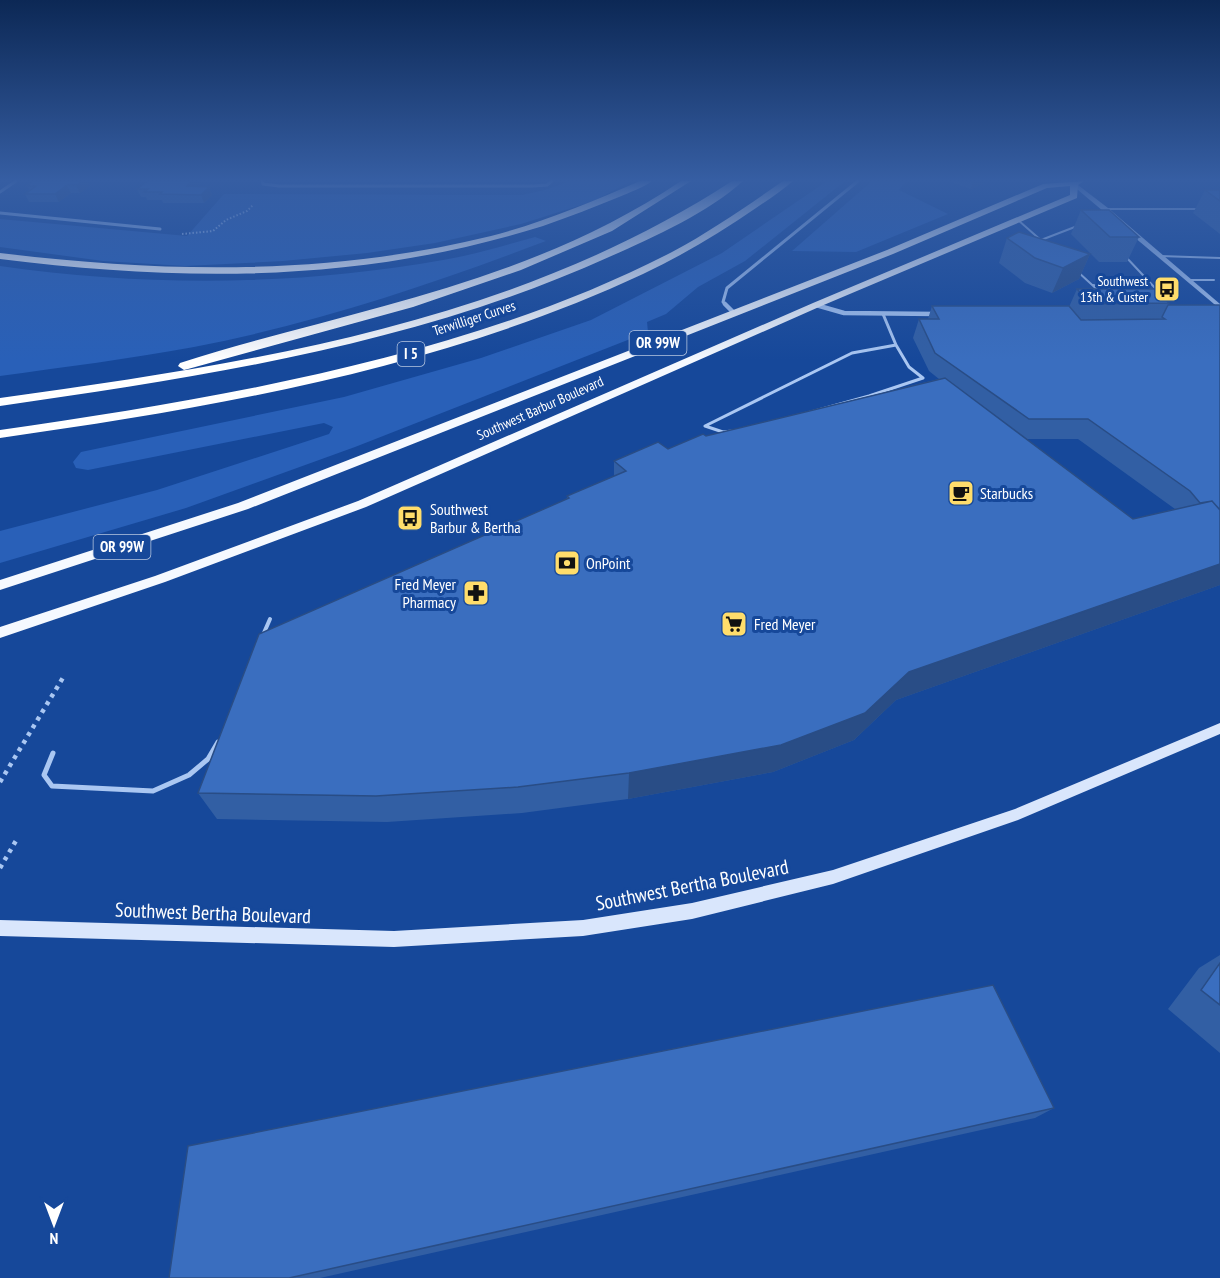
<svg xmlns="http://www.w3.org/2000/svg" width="1220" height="1278" viewBox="0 0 1220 1278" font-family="'PT Sans Narrow',sans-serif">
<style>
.green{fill:#2960b8}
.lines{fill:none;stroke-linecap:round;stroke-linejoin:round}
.path-far1{stroke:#aac7f2;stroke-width:2;stroke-dasharray:1.5 2;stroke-linecap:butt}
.path{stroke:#aac7f2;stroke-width:4.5;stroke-dasharray:4 5;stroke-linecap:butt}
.service-far3{stroke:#aac7f2;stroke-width:2}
.service-far2{stroke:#aac7f2;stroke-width:3}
.service-far1{stroke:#aac7f2;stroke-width:4}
.service{stroke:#aac7f2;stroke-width:5}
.minor-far1{stroke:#aac7f2;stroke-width:3}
.minor{stroke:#aac7f2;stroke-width:4.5}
.tertiary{fill:#aac7f2;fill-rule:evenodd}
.secondary{fill:#d9e6fc;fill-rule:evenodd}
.primary{fill:#f5f9ff;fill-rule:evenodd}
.motorway{fill:#fff;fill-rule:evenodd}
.wall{fill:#325fa4;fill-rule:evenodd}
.shaded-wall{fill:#294d86}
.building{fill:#3a6ebf;stroke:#294d86;stroke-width:1.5}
.labels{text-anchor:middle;stroke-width:6;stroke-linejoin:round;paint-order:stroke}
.far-poi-label{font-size:14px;fill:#fff;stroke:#16489a;text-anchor:end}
.far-street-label{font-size:14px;fill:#fff;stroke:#16489a}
.shield{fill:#16489a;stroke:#b9c8e1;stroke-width:1.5}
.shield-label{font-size:15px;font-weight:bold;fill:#fff}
.poi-label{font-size:16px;fill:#fff;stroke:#16489a;text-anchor:start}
.near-street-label{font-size:20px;fill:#fff;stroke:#16489a}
</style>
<rect width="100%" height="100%" fill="#16489a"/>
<path class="green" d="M570,181H631L594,201L521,224L435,243L367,253L283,261L185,266L103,261L0,247V219L187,236L224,194L522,195L545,190Z
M827,181H845L745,261L698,287L666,314L647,322L648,332L355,447L186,508L0,563V531L157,490L329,434L333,427L324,423L88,470L76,468L73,462L81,452L344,397L481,358L591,320L722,253Z
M872,181H906L899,190L948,214L856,252L792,251Z
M535,237L546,241C432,284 314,324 194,347C129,359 65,367 0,376V266C148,287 296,286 443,260C474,255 505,245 535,237Z"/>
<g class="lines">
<path class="path-far1" d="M182,234L213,231L226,220L247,211L253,205"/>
<path class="path" d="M0,782L64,676
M0,868L17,839"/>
<path class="service-far3" d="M1106,209H1199
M1018,220L1043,242
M1041,240L1080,225
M1125,256L1156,289L1151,291
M1160,256L1220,258
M1077,271L1102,294
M1188,280H1214
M1093,285L1119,290"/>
<path class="service-far2" d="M883,314L896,345
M896,345L909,367L923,378L869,396L750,429L723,432L705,426L852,353Z"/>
<path class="service-far1" d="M263,635L270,619"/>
<path class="service" d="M53,753L44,775L52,786L153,791L189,775L208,759L218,742"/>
<path class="minor-far1" d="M262,181L263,184L279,186H533L547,185L552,181
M0,192L16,181
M0,213L160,229
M726,305L723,302L727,288L858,181"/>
<path class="minor" d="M725,304L734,313
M816,305L844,313L937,314"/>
<path class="tertiary" d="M1074,182L1108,208L1220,304V309L1072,185Z"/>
<path class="secondary" d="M1220,723V734L1018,820L833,884L692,919L583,936L394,947L0,936V920L394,931L583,920L692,903L833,870L1015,809Z"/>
<path class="primary" d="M1084,181L1078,185L1077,198L819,307L366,507L165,582L0,638V627L155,576L358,501L813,303L1070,195V186L1047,188L893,254L248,509L0,590V580L238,503L887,250L1043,184Z"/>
<path class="motorway" d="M640,181H652C643,188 630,192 619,197C594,207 569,217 543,226C362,283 187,282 0,259V253C166,273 327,276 491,236C542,223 591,202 640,181Z
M681,181H691L612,231L521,270L413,307L188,369L184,370L178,366L180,363C353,308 525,286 681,181Z
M732,181H743C708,213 652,238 609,257C417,344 208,376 0,406V398C252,363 515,323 732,181Z
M783,181H793C782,191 769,199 756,208C720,233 683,255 643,274C442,368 218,407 0,438V430C222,398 471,356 672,252C711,231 747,206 783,181Z"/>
</g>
<path class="wall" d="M33,181L90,186L80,193H71L59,202H29L25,194L29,190L27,186Z
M148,181H201V183L197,187H209L212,195L204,203H163L162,200H147L146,197H141L137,189Z
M948,181H988L971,189Z
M1205,190H1220V234L1193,213Z
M1081,210L1139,237L1127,262H1099L1071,234Z
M1007,238L1090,254L1079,279L1052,293L1025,283L999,263Z
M1077,289L1169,303L1168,305L1220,585L896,700L854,740L773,772L628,799L522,813L387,822L217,819L198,793L567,498V496L614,476V461L668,449L706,436L939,379L929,371L913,338L919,319H928L932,306L1069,307ZM1026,439H1078L1175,509L1133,519Z
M1220,955V1053L1168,1009L1199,968Z
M1054,1108L1035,1118L320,1278H169Z"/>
<path class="shaded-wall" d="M82,181H88L90,186L80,193L76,185Z
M192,181H201V183L190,194L187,186Z
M973,181H988L971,189Z
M67,185L71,193L59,202L55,194Z
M209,187L212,195L204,203L201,195Z
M1090,254L1079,279L1052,293L1063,268Z
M1220,564V585L896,700L854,740L773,772L628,799L629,773L909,672Z"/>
<path class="building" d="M33,181H82L76,185H67L55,194H25L36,186H27Z
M148,181H192L187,186L209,187L201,195L160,194L162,192H144L148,189H137Z
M1205,190H1220V201Z
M1081,210H1109L1139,237H1110Z
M1019,232L1090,254L1063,268L1035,258L1007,238Z
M1077,289H1155L1169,303L1090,304Z
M1168,305H1220V510L1212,501L1200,503L1190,491L1088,419H1029L935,353L919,319H939L932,306H1069L1081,320L1165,319L1162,317Z
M945,378L1133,519L1212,501L1220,510V564L909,672L865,713L781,745L629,773L518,787L376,796L198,793L259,634L569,498L567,496L626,471L614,461L658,442L668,449L703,434L706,436Z
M1220,963V1005L1201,990Z
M993,985L1054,1108L289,1278H169L188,1146Z"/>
<linearGradient id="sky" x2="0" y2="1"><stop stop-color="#0c2855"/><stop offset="0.5" stop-color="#365ea3"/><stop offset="1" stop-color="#365ea3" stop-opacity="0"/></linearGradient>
<rect width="1220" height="360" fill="url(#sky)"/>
<defs>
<g id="bus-square" transform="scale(1.35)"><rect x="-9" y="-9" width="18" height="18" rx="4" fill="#ffdd6b" stroke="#16489a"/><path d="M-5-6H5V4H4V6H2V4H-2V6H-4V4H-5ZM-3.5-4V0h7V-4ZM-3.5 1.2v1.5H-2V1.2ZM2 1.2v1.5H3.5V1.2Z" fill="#111"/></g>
<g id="cafe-square" transform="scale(1.35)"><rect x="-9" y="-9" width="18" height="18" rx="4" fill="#ffdd6b" stroke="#16489a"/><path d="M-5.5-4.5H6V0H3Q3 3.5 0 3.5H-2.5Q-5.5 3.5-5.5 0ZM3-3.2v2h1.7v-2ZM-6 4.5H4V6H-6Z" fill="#111"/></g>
<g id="bank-square" transform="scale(1.35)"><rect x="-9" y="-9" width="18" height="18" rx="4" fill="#ffdd6b" stroke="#16489a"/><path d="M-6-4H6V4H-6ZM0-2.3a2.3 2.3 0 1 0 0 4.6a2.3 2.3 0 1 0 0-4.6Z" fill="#111"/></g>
<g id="pharmacy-square" transform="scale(1.35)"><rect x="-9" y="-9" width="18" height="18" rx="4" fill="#ffdd6b" stroke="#16489a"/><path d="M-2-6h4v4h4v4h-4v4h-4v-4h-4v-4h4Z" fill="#111"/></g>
<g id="supermarket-square" transform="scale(1.35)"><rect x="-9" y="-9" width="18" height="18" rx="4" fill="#ffdd6b" stroke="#16489a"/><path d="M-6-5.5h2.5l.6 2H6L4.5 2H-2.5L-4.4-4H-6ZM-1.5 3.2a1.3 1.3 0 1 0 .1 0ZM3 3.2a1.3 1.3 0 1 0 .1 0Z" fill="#111"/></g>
</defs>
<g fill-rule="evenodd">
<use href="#bus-square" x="1167" y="289"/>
<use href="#cafe-square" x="961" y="493"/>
<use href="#bus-square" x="410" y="518"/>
<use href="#bank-square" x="567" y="563"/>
<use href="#pharmacy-square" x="476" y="593"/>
<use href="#supermarket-square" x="734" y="624"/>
</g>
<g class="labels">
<g class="far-poi-label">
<text x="1148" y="286">Southwest<tspan x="1148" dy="16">13th &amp; Custer</tspan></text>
</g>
<g class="far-street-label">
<text transform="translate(474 318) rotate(-18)" y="5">Terwilliger Curves</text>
<text transform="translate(540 408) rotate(-24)" y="5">Southwest Barbur Boulevard</text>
</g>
<g class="shield">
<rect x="629.5" y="331" width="57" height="24" rx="4.5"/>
<rect x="397.5" y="342" width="27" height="24" rx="4.5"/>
<rect x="93.5" y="535" width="57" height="24" rx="4.5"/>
</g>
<g class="shield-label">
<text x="658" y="348">OR 99W</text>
<text x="411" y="359">I 5</text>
<text x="122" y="552">OR 99W</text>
</g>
<g class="poi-label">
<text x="980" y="499">Starbucks</text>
<text x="430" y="515">Southwest<tspan x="430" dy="18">Barbur &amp; Bertha</tspan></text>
<text x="586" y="569">OnPoint</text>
<text x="456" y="590" text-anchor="end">Fred Meyer<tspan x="456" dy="18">Pharmacy</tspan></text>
<text x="754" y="630">Fred Meyer</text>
</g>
<g class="near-street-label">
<text transform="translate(692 885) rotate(-11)" y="7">Southwest Bertha Boulevard</text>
<text transform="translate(213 913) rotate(2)" y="7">Southwest Bertha Boulevard</text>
</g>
</g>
<g transform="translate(54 1224) rotate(180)" stroke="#16489a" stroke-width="4.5" paint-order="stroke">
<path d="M0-4.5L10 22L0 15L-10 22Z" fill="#ffffff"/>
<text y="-9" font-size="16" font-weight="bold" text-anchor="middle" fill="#ffffff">N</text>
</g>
</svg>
